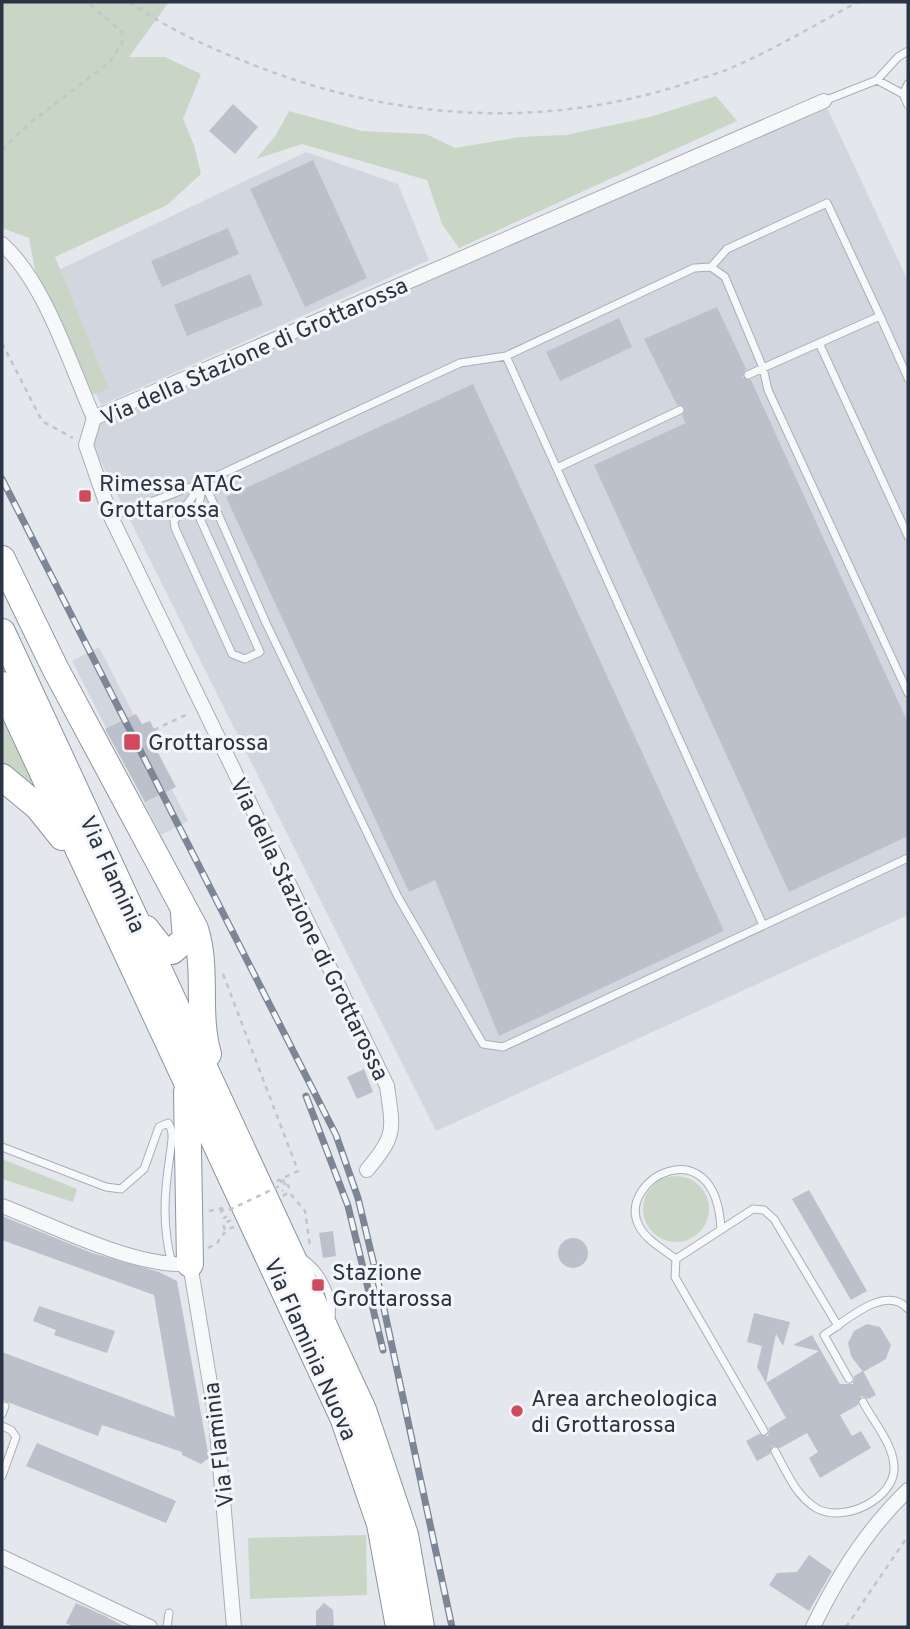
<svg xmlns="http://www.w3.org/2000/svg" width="910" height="1629" viewBox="0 0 910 1629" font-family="Overpass,sans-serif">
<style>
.built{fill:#d2d6de}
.green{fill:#c9d6c5}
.building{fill:#bbc0ca}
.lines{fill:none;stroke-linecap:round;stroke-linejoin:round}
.lane-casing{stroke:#a9aeb7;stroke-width:9}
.street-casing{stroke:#a9aeb7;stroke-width:16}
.highway-casing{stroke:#8b94a3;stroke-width:28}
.path{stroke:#c2c5cb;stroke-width:2.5;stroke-dasharray:5 5;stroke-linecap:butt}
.lane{stroke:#f7f8fa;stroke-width:7}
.street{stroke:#f7f8fa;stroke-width:14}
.highway{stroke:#fff;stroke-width:26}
.rail-casing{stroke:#7d8696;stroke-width:7}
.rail{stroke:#f4f6f9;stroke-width:4.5;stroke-dasharray:13;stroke-linecap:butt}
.path-bridge{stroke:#c2c5cb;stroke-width:2.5;stroke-dasharray:5 5;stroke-linecap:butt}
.poi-dot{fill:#d1495b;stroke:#f4f6f9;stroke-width:2.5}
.labels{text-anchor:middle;stroke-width:6;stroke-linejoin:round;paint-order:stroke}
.street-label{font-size:23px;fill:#2b3445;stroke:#f4f6f9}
.poi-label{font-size:23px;fill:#2b3445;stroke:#f4f6f9;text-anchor:start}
</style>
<rect width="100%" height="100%" fill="#e4e7ec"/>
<path class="built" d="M824,101L908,281V915L436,1131L84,428Z
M306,152L398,184L429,260L101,405L42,278Z
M99,647L188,821L161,835L72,661Z"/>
<path class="green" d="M2,2H169L129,57H165L201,74L183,119L194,145L201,174L167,205L55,257L109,389L91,395L35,270L29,238L2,228Z
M716,96L737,121L459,248L442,224L427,180L302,144L256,159L276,135L289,111L362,131L426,134L455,148L520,137L566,135L650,117Z
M2,698L44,795L2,765Z
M2,1159L77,1189L73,1202L2,1179Z
M643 1209a33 33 0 1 1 66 0a33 33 0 1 1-66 0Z
M366,1535L367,1595L250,1599L248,1538Z"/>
<path class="building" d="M233,104L258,127L235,154L209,131Z
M313,160L367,278L305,307L250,189Z
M228,228L239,254L162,287L151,261Z
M250,274L263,305L187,336L174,305Z
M717,307L746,369L742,377L751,380L908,723V836L789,892L594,465L686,423L682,416L685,407L677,405L644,339Z
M619,318L632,347L560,381L546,352Z
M473,384L724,931L499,1036L435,880L409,892L226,497Z
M136,714L142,724L150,721L163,748L157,751L176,787L145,802L105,729Z
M364,1069L373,1092L357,1099L347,1077Z
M809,1190L867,1291L851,1300L792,1199Z
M2,1216L92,1253L159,1272L177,1281L209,1458L201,1464L182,1455V1452L102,1425L98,1436L2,1400V1352L175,1417L154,1295L2,1240Z
M333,1231L336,1256L323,1258L319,1233Z
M558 1253a15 15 0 1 1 30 0a15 15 0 1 1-30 0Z
M39,1306L115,1331L107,1353L54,1335L56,1330L33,1321Z
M754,1313L790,1322L783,1346L776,1334L766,1383L757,1367L762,1346L747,1342Z
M867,1324L880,1327L891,1345L886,1359L863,1372L851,1356L848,1343L854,1331Z
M812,1335L840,1384H853L854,1376L863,1371L876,1395L868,1399L861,1396L858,1405L840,1415L852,1436L861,1431L871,1448L820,1478L809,1458L818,1452L807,1433L780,1448L772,1446L770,1454L757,1461L746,1441L759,1434L768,1436L769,1428L786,1418L766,1383L819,1351L793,1345Z
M37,1443L176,1501L166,1523L26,1466Z
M809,1555L832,1571L809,1611L769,1585L777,1573L797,1572Z
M76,1603L105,1616L125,1627H74L66,1623Z
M324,1603L333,1610L334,1627H316V1611Z"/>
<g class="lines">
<g class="lane-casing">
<path id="lane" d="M877,80L898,57L908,51
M903,94L908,84
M824,101L877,80L903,94L908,105
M711,267L727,249L827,203L880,316
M819,343L908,536
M748,375L763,368L768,390L908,693
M557,468L680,410
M204,482L266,623L398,897L483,1044L503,1047L908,858
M204,482L197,512L260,652L245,659L232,654L175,528L174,521Z
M111,517L204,482L460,363L506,356
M763,925L506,356L694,268L711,267L725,277L763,368L880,316L908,378
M2,1147L106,1187L121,1189L144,1169L159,1127L168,1123C175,1132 171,1145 170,1155C164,1194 162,1226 172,1264
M304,1259C322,1272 334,1296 331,1318
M676,1259C663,1249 647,1241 639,1226C615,1180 716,1125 721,1229
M849,1379L824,1335C845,1322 885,1283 908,1309
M2,1414L5,1406
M2,1426L11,1430L16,1437L2,1476
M764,1431L675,1277L676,1259L753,1209L764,1210L774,1219L838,1326
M775,1451C786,1471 796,1496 816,1508C843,1524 896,1499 894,1466C893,1444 873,1421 863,1402
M167,1627L169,1613"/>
</g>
<g class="street-casing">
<path id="street" d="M2,244C45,282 70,365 94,418
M367,1170C397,1134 393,1130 387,1086L111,517L86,445L94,418L824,101
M2,1206C55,1226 134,1268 190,1264L216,1419L234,1627
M2,1557L150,1627
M813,1627C837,1577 867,1529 908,1490"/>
</g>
<g class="highway-casing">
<path id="highway" d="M2,559L55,668L195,929C208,969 196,1013 208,1054
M2,632L363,1410L405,1535L421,1627
M2,685L343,1417L380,1524L399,1627
M2,777L38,807L62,837
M146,929L161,948L172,951L186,939L184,914
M187,1092L190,1264"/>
</g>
<path class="path" d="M129,2C165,27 205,46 246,62C386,119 536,131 681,85C697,79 715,75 731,68C775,49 816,24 858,2
M2,150L30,123L110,62L122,43V32L87,2
M2,343L42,421L73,438
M154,730L190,713
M223,974L298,1171L277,1181
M280,1182L285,1180L289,1187L282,1191
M283,1196L289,1192L305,1211L310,1246
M224,1210L221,1211L224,1218L227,1216
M209,1211L223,1208
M231,1220L223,1224L225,1230L234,1227
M208,1248L217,1243L225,1232
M846,1627L908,1536"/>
<use href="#lane" class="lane"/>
<use href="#street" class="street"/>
<use href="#highway" class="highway"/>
<g class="rail-casing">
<path id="rail" d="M2,479L336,1135L358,1198L380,1290L452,1627
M306,1096L348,1206L383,1350"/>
</g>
<use href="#rail" class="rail"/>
<path class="path-bridge" d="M229,1210L286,1183"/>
</g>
<g class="poi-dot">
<rect x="78" y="489" width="14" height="14" rx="3.5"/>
<rect x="123" y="733" width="18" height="18" rx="3.5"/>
<rect x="311" y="1278" width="14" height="14" rx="3.5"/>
<circle cx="517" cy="1411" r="7"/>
</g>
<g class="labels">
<g class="street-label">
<text transform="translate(254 351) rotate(-24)" y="8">Via della Stazione di Grottarossa</text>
<text transform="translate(113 874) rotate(65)" y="8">Via Flaminia</text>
<text transform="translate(310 929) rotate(64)" y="8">Via della Stazione di Grottarossa</text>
<text transform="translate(311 1349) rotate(66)" y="8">Via Flaminia Nuova</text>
<text transform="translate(218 1445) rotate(-97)" y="8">Via Flaminia</text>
</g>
<g class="poi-label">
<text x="99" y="491">Rimessa ATAC<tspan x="99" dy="26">Grottarossa</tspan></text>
<text x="148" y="750">Grottarossa</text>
<text x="332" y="1280">Stazione<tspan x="332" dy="26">Grottarossa</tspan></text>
<text x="531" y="1406">Area archeologica<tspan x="531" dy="26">di Grottarossa</tspan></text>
</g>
</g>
<rect width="910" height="1629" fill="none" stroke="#2b3445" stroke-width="7"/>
</svg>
